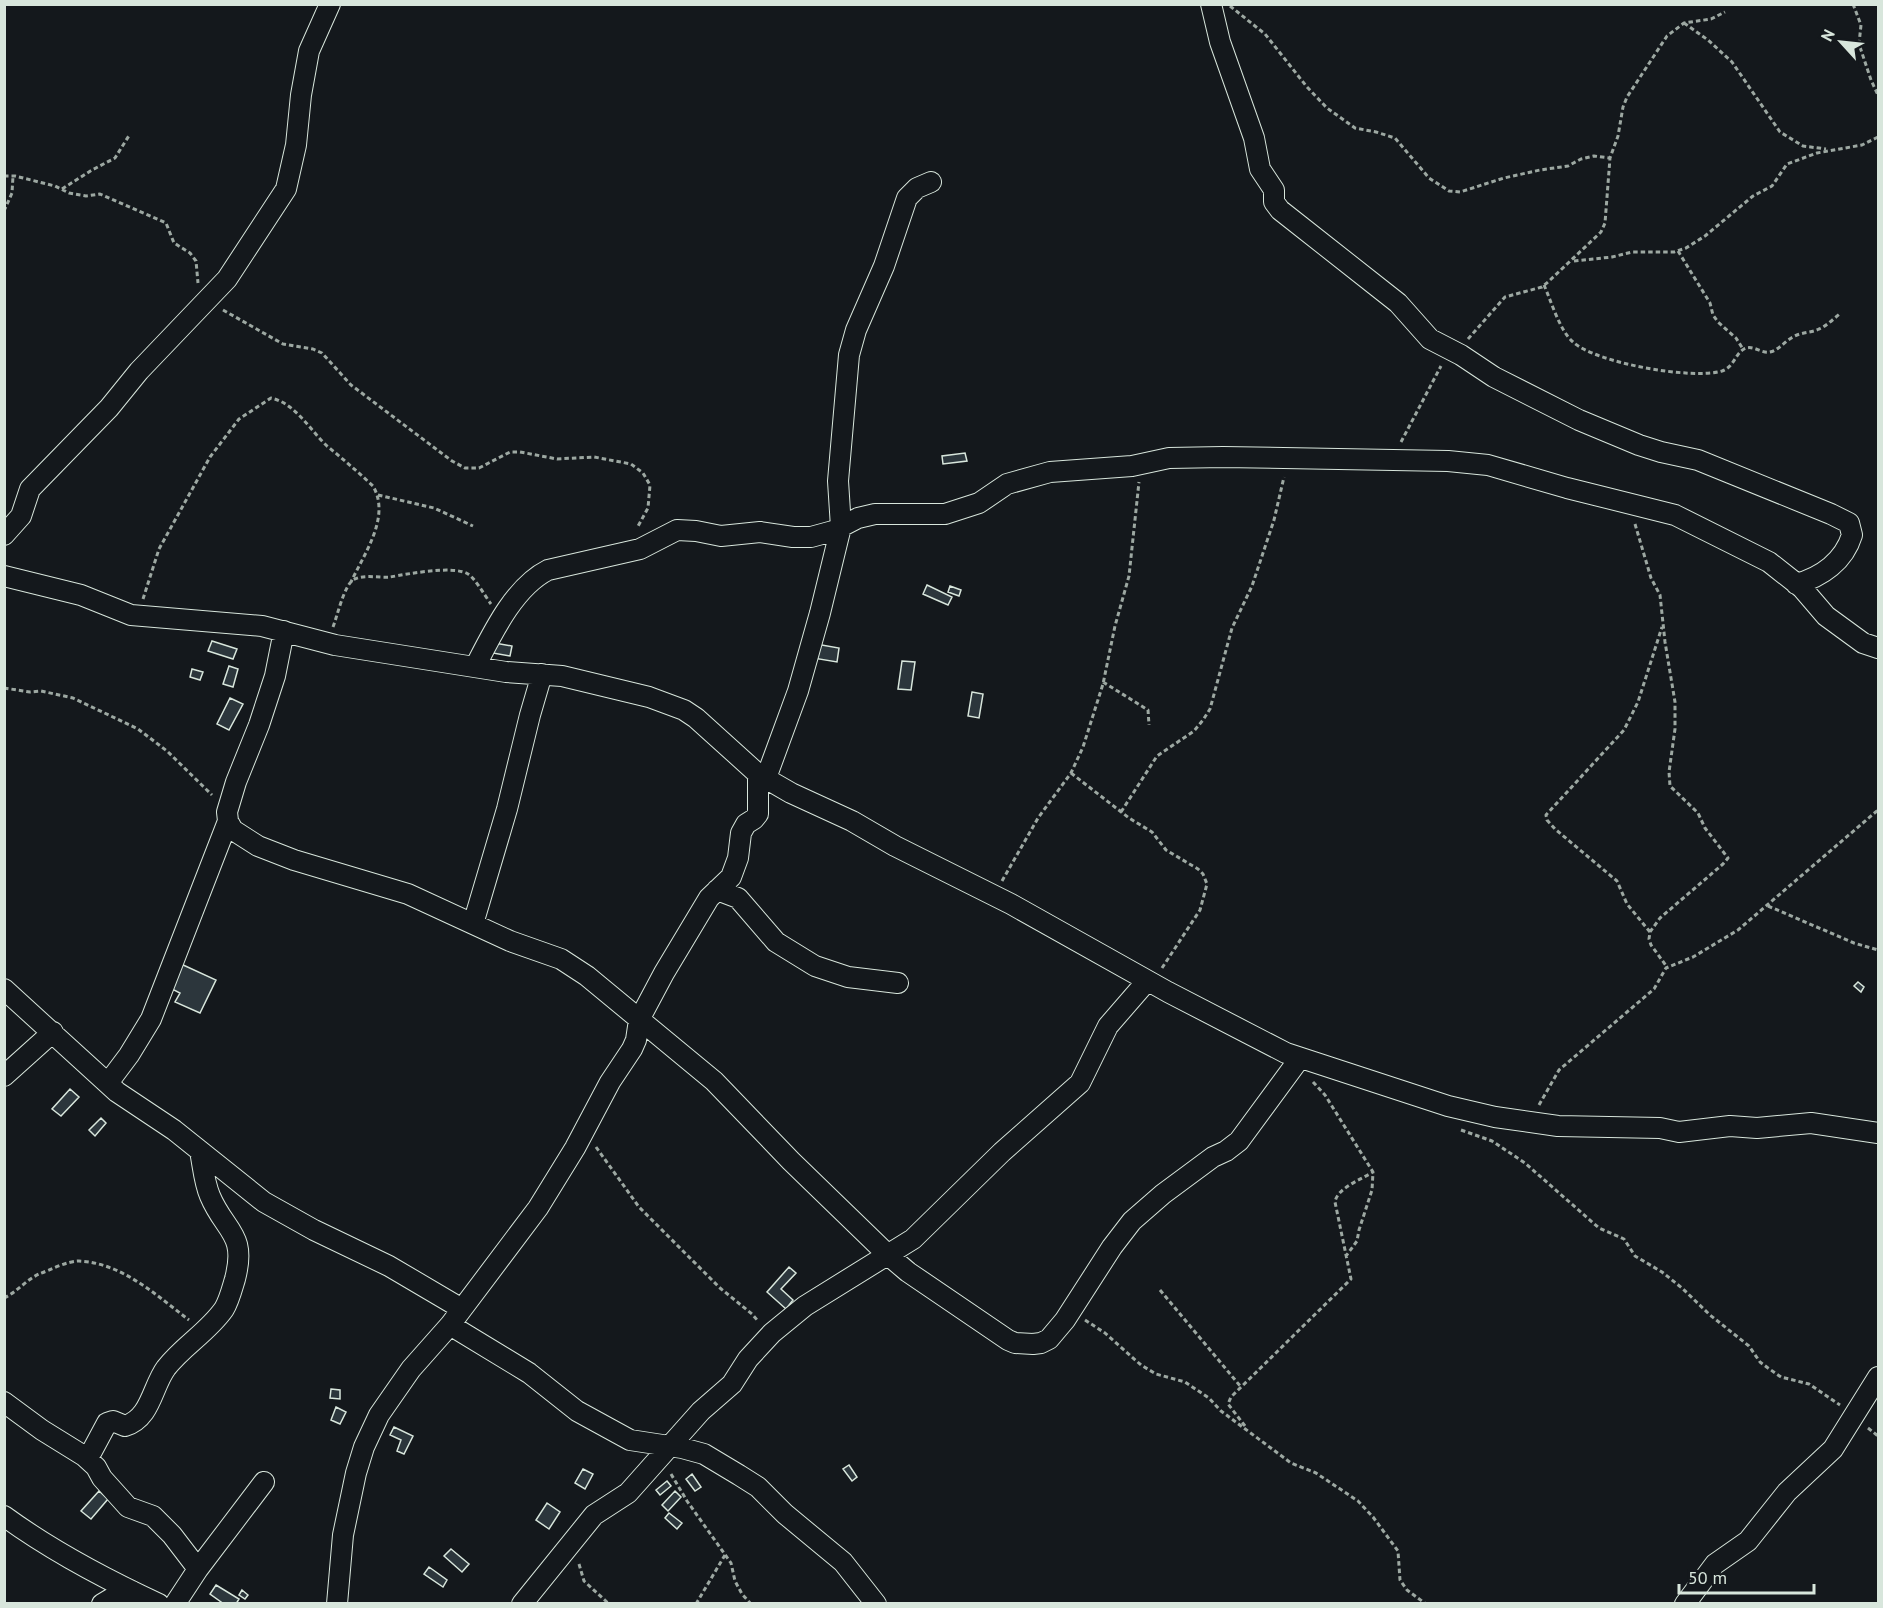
<svg xmlns="http://www.w3.org/2000/svg" width="1883" height="1608" viewBox="0 0 1883 1608" font-family="'PT Sans',sans-serif">
<style>
.building{fill:#2c363c;stroke:#d8e6dc;stroke-width:1.5}
.lines{fill:none;stroke-linecap:round;stroke-linejoin:round}
.minor-casing{stroke:#d8e6dc;stroke-width:22}
.path{stroke:#9da8a2;stroke-width:3;stroke-dasharray:4.5 3;stroke-linecap:butt}
.minor{stroke:#14181c;stroke-width:20}
</style>
<rect width="100%" height="100%" fill="#14181c"/>
<path class="building" d="M965,453L967,461L943,464L942,456Z
M927,585L952,597L948,605L923,594Z
M950,586L961,590L959,596L948,592Z
M212,641L237,649L233,659L208,651Z
M489,642L512,646L510,656L487,652Z
M816,644L839,648L837,662L813,658Z
M902,661L915,662L911,690L898,689Z
M229,666L238,669L233,687L223,684Z
M192,669L203,672L200,680L190,677Z
M972,692L983,694L979,718L968,716Z
M230,698L243,704L229,730L217,724Z
M181,964L216,980L200,1013L175,1002L180,993L170,988Z
M1858,982L1864,987L1861,992L1854,986Z
M70,1089L79,1097L61,1116L52,1109Z
M101,1118L106,1123L95,1136L89,1130Z
M789,1267L796,1273L781,1289L793,1300L786,1309L767,1292Z
M331,1389L340,1390V1399L330,1398Z
M336,1407L346,1412L340,1424L331,1420Z
M394,1427L413,1436L404,1454L397,1451L401,1440L390,1435Z
M849,1465L857,1477L852,1481L843,1469Z
M583,1469L593,1474L585,1489L575,1483Z
M692,1474L701,1487L695,1491L686,1479Z
M667,1481L671,1486L660,1495L656,1490Z
M99,1491L108,1499L91,1519L81,1511Z
M675,1491L681,1497L668,1511L662,1505Z
M547,1503L560,1512L549,1529L536,1520Z
M669,1513L682,1523L677,1529L665,1518Z
M451,1549L469,1564L462,1572L444,1556Z
M429,1567L447,1580L443,1587L424,1574Z
M216,1585L239,1599L236,1604H224L210,1594Z
M242,1590L248,1595L245,1599L239,1595Z"/>
<g class="lines">
<g class="minor-casing">
<path id="minor" d="M1211,4L1220,42L1254,138L1260,169L1274,190V202L1280,210L1398,303L1430,339L1461,355L1494,377L1579,420L1639,445L1661,452L1698,460L1831,514L1849,523L1852,535C1844,561 1822,577 1796,584
M4,535L21,516L30,489L109,408L139,371L227,279L286,189L296,145L301,95L309,51L330,4
M4,576L81,595L131,615L262,626L335,645L506,672L562,676L649,697L684,710L696,718L758,774L791,793L852,821L895,846L1011,904L1168,992L1286,1053L1448,1106L1495,1117L1558,1126L1660,1128L1679,1132L1730,1126L1757,1128L1811,1123L1878,1133
M284,631L275,676L259,725L236,782L227,812L228,821L233,830L258,846L294,860L408,894L510,941L561,959L587,976L714,1081L791,1161L888,1255L908,1272L1008,1340L1015,1343L1033,1344L1041,1343L1049,1339L1065,1320L1112,1247L1132,1221L1163,1194L1213,1157L1226,1151L1239,1141L1300,1058
M475,667C492,634 514,587 548,570L640,549L677,530L696,531L721,536L760,532L793,537H811L833,531L858,518L875,514H945L979,503L1007,484L1050,472L1132,466L1169,458L1223,457L1448,461L1488,465L1567,488L1675,515L1769,562L1802,588L1826,616L1863,643L1878,648
M766,778L798,691L820,613L841,527L838,481L849,355L856,330L884,266L907,198L917,188L931,182
M717,890L738,898L776,942L815,966L848,977L898,983
M473,924L507,809L530,715L542,674
M4,989L117,1092L174,1130L264,1202L314,1230L389,1266L462,1309
M4,1076L53,1032
M108,1083L129,1055L151,1019L228,821
M450,1325L529,1373L577,1411L630,1440L682,1448L704,1454L739,1475L758,1487L785,1514L843,1562L876,1604
M4,1402L42,1430L84,1456L96,1467L102,1478L128,1507L153,1516L172,1535L198,1569
M84,1456L92,1451L107,1423L113,1421L125,1426C151,1418 152,1387 166,1368C183,1346 208,1332 224,1309C229,1301 232,1289 235,1279C247,1233 225,1232 210,1196C204,1182 203,1166 200,1151
M4,1516C52,1551 105,1579 159,1604
M102,1604L117,1595L132,1591
M175,1604L198,1569L264,1482
M337,1604L343,1535L356,1473L364,1447L379,1415L411,1369L450,1325L538,1208L575,1148L610,1082L632,1049L636,1040L639,1020L664,973L709,898L731,877L738,858L741,833L746,824L754,819L758,814V774
M522,1604L594,1515L628,1493L701,1411L732,1384L748,1359L772,1333L805,1306L913,1239L1002,1152L1080,1083L1108,1026L1147,981
M1685,1604L1715,1564L1748,1541L1787,1492L1833,1449L1878,1377"/>
</g>
<path class="path" d="M1853,4L1861,25L1859,44L1871,80L1878,95
M1230,6L1265,34L1307,87L1327,108L1355,128L1376,132L1395,138L1429,178L1449,191L1460,192L1504,178L1540,170L1568,166L1581,159L1594,156L1610,158
M1684,23L1708,40L1732,62L1780,132L1803,146L1826,149
M4,176H15L55,186L69,193L86,196L100,194L166,223L174,243L190,253L196,261L198,283
M62,189L92,170L115,158L130,134
M4,211L12,193L13,176
M1678,251L1710,303L1713,315L1718,322L1736,338L1743,349
M1574,261L1612,257L1632,252H1674L1686,248L1705,236L1753,196L1772,186L1787,164L1817,153L1862,145L1878,137
M1544,285C1551,301 1560,331 1573,342C1596,363 1692,380 1722,371C1734,367 1735,354 1744,349C1753,344 1761,354 1770,352C1779,350 1785,341 1793,337C1801,332 1811,333 1819,329C1827,326 1834,318 1841,313
M223,310L283,344L313,349L322,353L351,385L452,461L465,468H479L510,452H520L557,459L594,457L631,464L643,473L650,485L648,508L637,528
M1468,339L1505,297L1542,287L1548,282L1601,232L1605,223L1610,158L1618,136L1623,107L1627,97L1667,36L1684,23L1711,19L1725,12
M1401,442L1441,366
M378,495L434,508L473,526
M1635,524L1651,578L1660,595L1665,642L1675,702V729L1669,772L1670,786L1698,813L1705,828L1728,858L1723,864L1660,918L1650,932L1649,939L1651,945L1667,967
M143,599L159,549L210,457L239,419L271,398C295,403 310,430 327,446C343,459 358,472 373,486C391,517 364,554 351,582
M333,627C337,617 344,586 353,580C363,574 379,578 390,577C408,574 453,565 468,574C475,578 485,596 491,604
M1103,682L1148,710L1149,725
M4,688L30,692L41,691L73,698L138,729L167,751L212,795
M1071,773L1129,818L1152,832L1166,850L1198,869L1203,874L1207,884L1200,910L1162,968
M1121,812L1157,756L1194,731L1203,720L1210,709L1232,628L1252,586L1274,520L1284,477
M1002,881L1038,818L1071,773L1083,747L1103,684L1115,626L1129,576L1139,482
M1768,906L1854,943L1878,950
M1650,932L1627,904L1617,881L1555,829L1547,820L1546,815L1624,730L1638,702L1662,627
M1313,1082L1325,1095L1373,1172L1372,1190L1359,1230L1357,1241L1346,1256
M1539,1105L1559,1070L1654,989L1666,968L1693,957L1738,930L1878,810
M1461,1130L1492,1141L1525,1163L1599,1228L1624,1239L1635,1256L1662,1272L1682,1288L1710,1315L1749,1346L1760,1362L1768,1368L1781,1377L1809,1384L1840,1405
M596,1147L639,1207L720,1288L752,1314L758,1321
M1160,1290L1241,1387
M4,1298C17,1292 26,1280 39,1274C50,1270 67,1261 79,1261C122,1263 156,1295 189,1320
M1085,1320L1105,1333L1141,1365L1156,1374L1185,1382L1209,1398L1221,1411L1291,1463L1316,1473L1358,1501L1373,1517L1398,1551L1400,1580L1407,1590L1426,1604
M1245,1426L1228,1404L1231,1397L1351,1279L1335,1202C1337,1188 1362,1179 1373,1172
M1868,1428L1878,1436
M671,1474L687,1501L731,1563L735,1581L742,1594L751,1604
M579,1564L584,1581L609,1604
M696,1604L725,1555"/>
<use href="#minor" class="minor"/>
</g>
<rect width="1883" height="1608" fill="none" stroke="#d8e6dc" stroke-width="12"/>
<g transform="translate(1841 42) rotate(297)" stroke="#14181c" stroke-width="4.5" paint-order="stroke">
<path d="M0-4.5L10 22L0 15L-10 22Z" fill="#d8e6dc"/>
<text y="-9" font-size="16" font-weight="bold" text-anchor="middle" fill="#d8e6dc">N</text>
</g>
<path d="M1679 1584v9h135v-9" fill="none" stroke="#d8e6dc" stroke-width="3"/>
<text x="1688" y="1584" font-size="18" fill="#d8e6dc" stroke="#14181c" stroke-width="4.5" paint-order="stroke">50 m</text>
</svg>
